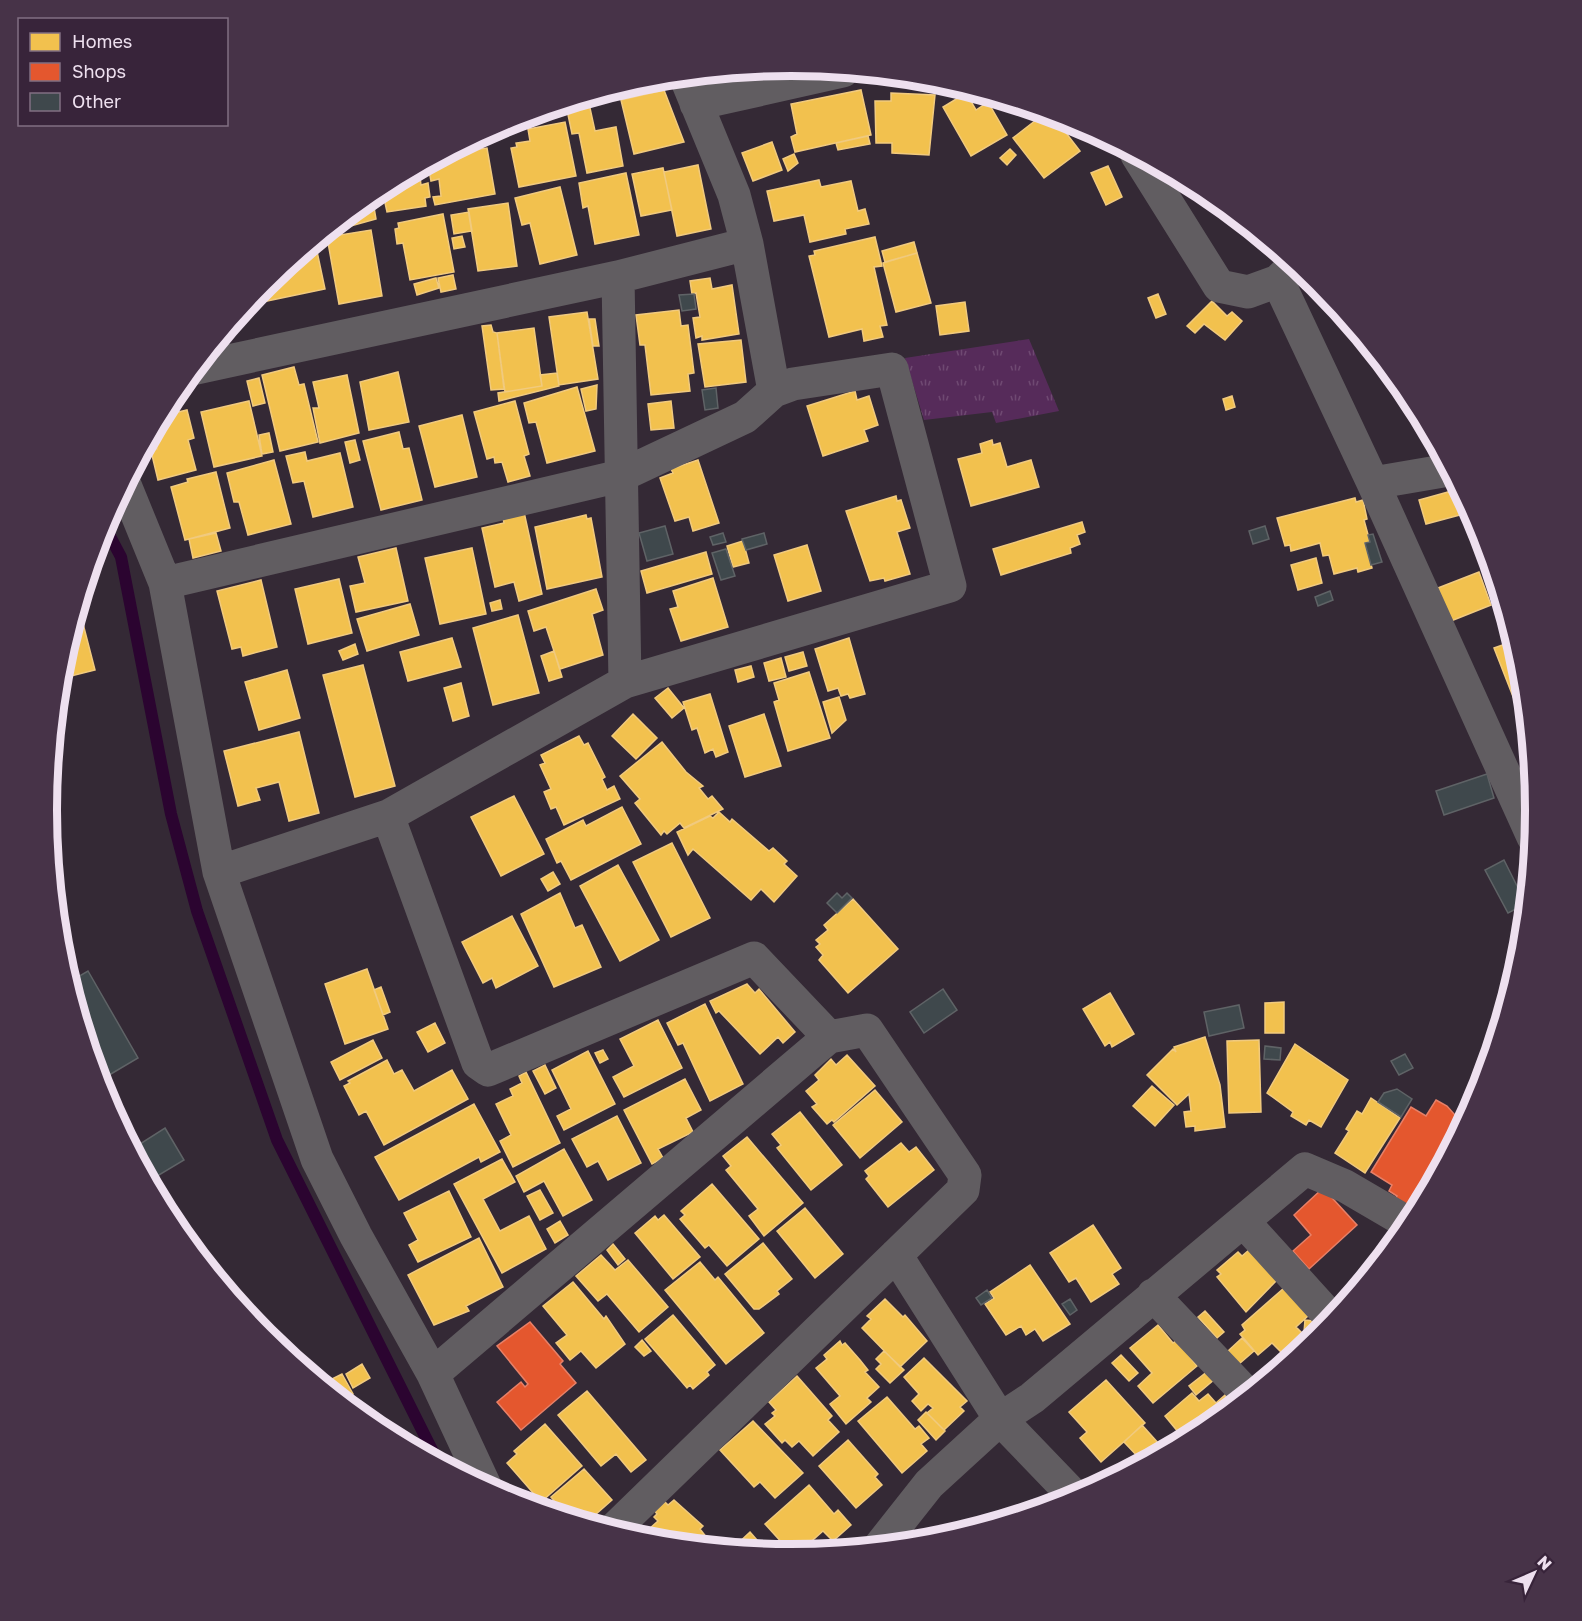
<svg xmlns="http://www.w3.org/2000/svg" width="1582" height="1621" viewBox="0 0 1582 1621" font-family="'Golos Text',sans-serif">
<style>
.park{fill:url(#park-tufts)}
.homes{fill:#f2c14e;stroke:#f1ca7e;stroke-width:1.5}
.shops{fill:#e4572e;stroke:#e78068;stroke-width:1.5}
.lines{fill:none;stroke-linecap:round;stroke-linejoin:round}
.stream{stroke:#2b0430;stroke-width:12}
.building{fill:#3f484c;stroke:#5f6366;stroke-width:1.5}
.minor{stroke:#615d61;stroke-width:33}
.rim{fill:none;stroke:#eee0ef;stroke-width:8}
</style>
<defs>
<pattern id="park-tufts" width="24" height="20" patternUnits="userSpaceOnUse" patternTransform="scale(1.5)"><rect width="24" height="20" fill="#562b5a"/><path d="M3 7l-1-3M5 7V3M7 7l1-3M15 17l-1-3M17 17v-4M19 17l1-3" fill="none" stroke="#6f4972"/></pattern>
</defs>
<rect width="100%" height="100%" fill="#342935"/>
<path class="park" d="M1029,339L1059,411L996,423L992,412L924,420L905,358Z"/>
<path class="homes" d="M664,90L684,142L634,154L621,100Z
M861,90L871,135L795,152L791,137L797,134L791,104Z
M891,93L935,95L929,155L892,153V143H876L875,101H891Z
M966,93L976,110L988,102L1007,135L971,156L943,107Z
M588,99L595,131L616,127L623,166L587,173L579,133L572,134L566,105Z
M1045,113L1053,116L1080,151L1044,178L1013,138Z
M565,122L576,176L519,187L511,148L517,147L516,143L530,141L528,129Z
M868,136L870,144L838,150L836,143Z
M772,142L782,170L753,181L742,153Z
M460,147L461,152L487,148L495,194L435,205L433,197L441,196L439,179L431,181L428,165Z
M1010,149L1016,155L1007,165L1000,158Z
M794,154L798,163L788,171L783,159Z
M698,165L711,229L677,236L664,172Z
M1108,166L1122,197L1106,205L1091,173Z
M663,168L672,210L641,216L632,174Z
M419,169L421,185L428,183L430,197L425,198L426,206L387,212L382,189Z
M626,173L639,235L595,244L588,206L583,208L579,183Z
M819,180L821,187L851,181L858,211L865,209L869,224L845,229L846,234L810,242L804,215L774,221L767,191Z
M560,187L577,255L540,264L530,223L522,225L515,198Z
M372,196L376,219L329,232V231Z
M508,203L517,266L478,271L468,209Z
M469,212L472,231L454,234L451,215Z
M443,214L454,272L410,280L403,243L397,244L395,229L399,228L398,223Z
M371,230L382,296L339,304L327,237Z
M462,236L465,247L454,249L452,238Z
M875,237L882,266L874,267L887,325L880,326L883,337L864,341L862,329L829,337L809,256L815,255L814,251Z
M315,242L325,289L262,302L260,290L265,284Z
M914,242L917,253L885,262L882,251Z
M917,253L931,303L896,312L883,263Z
M453,275L456,289L441,292L438,278Z
M436,278L439,288L417,295L414,284Z
M710,278L712,289L732,285L739,334L702,340V336L696,338L693,318L700,317L696,293L692,294L690,281Z
M1158,294L1166,314L1156,318L1148,298Z
M253,298L255,311L241,313Z
M1212,301L1227,316L1232,312L1242,321L1225,340L1204,324L1195,333L1187,326Z
M965,302L969,331L940,335L936,306Z
M679,310L681,326L688,325L694,373L688,374L690,391L651,395L645,345H640L636,315Z
M587,312L598,379L559,385L549,317Z
M589,319H595L599,346H593Z
M491,325L493,332L497,333L504,389L491,390L482,326Z
M534,328L542,386L505,392L497,333Z
M741,340L746,382L705,387L698,344Z
M294,367L299,385L304,384L318,442L280,451L262,375Z
M398,372L409,422L369,430L360,382Z
M557,373L559,386L499,401L498,393L542,386L540,375Z
M347,375L359,433L320,443L313,408H319L313,382Z
M259,378L265,403L253,406L247,381Z
M597,385L596,409L586,411L581,389Z
M577,387L595,451L547,463L536,422L529,423L524,403Z
M855,391L857,400L869,396L878,425L864,430L868,441L823,456L807,406Z
M177,394L179,406L166,409L172,397Z
M1232,396L1235,407L1226,410L1223,399Z
M249,401L262,456L214,467L201,412Z
M515,401L529,454L524,456L530,476L508,482L502,462L495,463L494,457L487,459L474,412Z
M671,401L674,428L651,430L648,404Z
M187,410L194,438L188,440L196,470L158,480L151,451L157,449L153,432L162,416Z
M462,415L477,477L435,487L419,426Z
M399,432L403,449L409,448L422,500L381,510L363,441Z
M269,433L273,452L262,454L259,435Z
M355,440L360,460L350,463L345,442Z
M992,440L993,445L1000,443L1007,467L1031,460L1039,487L971,506L958,459L982,453L980,444Z
M305,452L307,461L340,453L353,507L313,517L304,481L293,483L286,456Z
M274,460L291,524L248,535L239,502H234L227,473Z
M698,460L719,523L693,531L689,517L675,521L660,478L673,473L671,469Z
M216,472L230,528L185,540L171,487L188,482L187,479Z
M1459,489L1471,512L1426,524L1419,500Z
M896,496L897,501L901,500L910,528L897,532L910,574L885,581L884,578L870,581L846,511Z
M1355,498L1356,502L1363,500L1367,519L1364,520L1370,542L1365,543L1372,568L1358,572L1357,568L1334,574L1329,555L1323,556L1320,543L1291,551L1290,545L1285,546L1277,518Z
M524,512L542,594L519,601L514,582L495,587L482,528L504,523L503,518Z
M586,515L587,519L591,518L602,577L547,589L535,527Z
M1082,522L1085,532L1077,535L1080,544L1070,548L1071,553L1001,575L993,549Z
M216,533L221,551L193,558L189,539Z
M1483,540L1501,598L1497,599L1480,541Z
M743,541L749,563L733,567L727,546Z
M807,545L821,591L788,601L774,555Z
M396,548L408,601L356,612L350,586L365,583L358,557Z
M472,548L486,614L440,624L425,558Z
M706,552L712,574L647,593L641,571Z
M1316,558L1322,583L1298,590L1291,565Z
M1479,572L1491,605L1451,621L1438,588Z
M713,578L728,627L681,641L670,609L678,607L673,591Z
M339,579L352,633L308,644L295,589Z
M261,580L277,647L243,656L241,647L232,649L217,591Z
M596,589L603,610L592,614L603,655L560,669L546,627L534,631L528,611Z
M500,600L502,609L492,611L490,603Z
M410,604L419,635L367,651L357,619Z
M518,615L539,693L493,705L473,628Z
M81,616L95,670L59,679L61,665L75,617Z
M452,638L461,667L408,681L400,652Z
M849,638L865,694L850,698L848,694L841,696L838,688L828,691L815,649Z
M1514,641L1521,666L1524,695L1514,699L1494,648Z
M355,644L358,654L343,660L339,651Z
M554,651L562,677L549,681L541,656Z
M803,652L807,666L789,671L785,657Z
M781,658L786,677L769,681L764,663Z
M363,665L395,786L355,797L323,675Z
M751,666L754,677L738,682L735,670Z
M287,670L300,718L259,730L245,682Z
M809,672L830,738L788,751L774,702L779,700L774,683Z
M461,683L469,716L453,721L444,688Z
M668,688L684,708L672,718L655,698Z
M710,694L728,752L716,757L713,749L705,753L697,728L692,730L683,702Z
M839,697L846,720L832,733L823,702Z
M633,714L657,738L636,759L612,736Z
M764,714L781,766L745,777L729,726Z
M299,732L319,813L289,821L279,782L256,788L260,800L238,806L224,751Z
M579,736L584,745L588,743L605,777L602,779L607,790L614,786L620,799L564,825L556,807L551,809L544,792L551,789L540,765L545,763L541,755Z
M662,742L686,772L703,786L699,788L708,799L712,796L723,809L684,828L680,823L667,834L664,831L661,835L635,803L640,799L620,776Z
M514,796L544,854L501,876L471,817Z
M622,807L641,844L571,880L561,861L557,863L546,839L583,820L586,826Z
M719,812L730,822L732,819L769,851L773,848L787,861L784,864L797,876L774,902L761,889L751,900L693,849L688,855L677,832L710,816L713,818Z
M672,843L710,918L671,937L633,862Z
M618,865L659,940L620,961L580,886Z
M553,872L560,884L548,891L541,879Z
M560,893L575,928L582,925L601,967L554,987L521,914Z
M853,899L898,949L848,993L819,960L823,955L816,947L820,944L816,940L828,930L824,925Z
M512,916L538,966L496,988L492,978L483,983L462,942Z
M367,969L388,1029L345,1044L325,984Z
M747,984L755,993L759,989L795,1032L783,1043L778,1037L760,1054L719,1011L716,1013L710,1001Z
M381,987L390,1012L383,1015L374,990Z
M1110,993L1134,1034L1112,1047L1110,1042L1105,1046L1083,1009Z
M1284,1002V1033H1265V1003Z
M705,1004L743,1084L710,1101L683,1043L678,1045L667,1023Z
M658,1020L682,1068L624,1097L613,1077L634,1066L620,1039Z
M435,1023L445,1043L428,1052L417,1032Z
M1205,1037L1220,1085L1225,1127L1195,1131V1126L1186,1127L1184,1112L1191,1111L1189,1094L1177,1105L1147,1075L1173,1049L1176,1052L1174,1047Z
M373,1040L382,1058L340,1080L331,1062Z
M1259,1040L1261,1112L1229,1113L1227,1041Z
M1295,1044L1348,1080L1321,1127L1309,1120L1306,1125L1291,1116L1293,1112L1267,1093Z
M603,1050L608,1059L600,1063L595,1053Z
M588,1051L615,1104L564,1130L557,1116L571,1109L552,1070Z
M847,1055L875,1086L834,1122L832,1120L827,1124L812,1107L817,1104L806,1091L819,1080L815,1075L831,1059L836,1065Z
M387,1060L394,1074L402,1070L414,1091L452,1070L468,1099L384,1145L366,1111L359,1115L344,1086L350,1083L348,1081Z
M545,1065L556,1088L545,1094L533,1071Z
M526,1072L560,1143L513,1167L500,1141L511,1135L496,1104L513,1096L510,1089L522,1083L519,1076Z
M685,1079L701,1110L686,1118L693,1132L658,1149L663,1158L652,1164L624,1110Z
M1152,1086L1174,1105L1155,1126L1133,1106Z
M875,1090L902,1122L860,1158L833,1125Z
M1371,1098L1400,1118L1365,1173L1335,1153L1349,1131L1346,1129L1357,1111L1362,1114Z
M474,1104L500,1152L481,1162L479,1157L399,1200L375,1157Z
M800,1112L842,1165L811,1190L777,1148L781,1145L772,1134Z
M617,1116L641,1163L608,1180L598,1161L587,1167L572,1139Z
M747,1137L803,1203L764,1236L749,1216L758,1209L726,1170L731,1166L723,1156Z
M901,1143L909,1152L916,1147L934,1170L888,1207L866,1179L869,1176L865,1171Z
M564,1149L592,1200L563,1216L544,1181L524,1192L516,1176Z
M502,1159L515,1182L483,1199L500,1231L529,1216L546,1249L502,1273L454,1184Z
M712,1184L759,1239L727,1266L709,1245L705,1248L680,1219L685,1215L681,1211Z
M540,1190L553,1213L540,1220L527,1196Z
M449,1191L471,1237L418,1262L409,1245L418,1240L404,1213Z
M805,1208L843,1254L815,1278L777,1231Z
M664,1215L700,1257L673,1279L635,1233L655,1216L658,1220Z
M560,1221L568,1235L555,1243L547,1229Z
M1093,1225L1121,1268L1112,1274L1119,1284L1091,1302L1076,1278L1069,1282L1050,1253Z
M479,1238L503,1287L466,1306L469,1311L434,1325L408,1275Z
M763,1243L792,1279L777,1291L779,1294L759,1309H754L725,1274Z
M613,1244L625,1259L618,1265L607,1250Z
M1249,1250L1277,1280L1246,1312L1217,1277L1221,1274L1217,1270L1238,1252L1242,1256Z
M601,1255L615,1270L628,1260L668,1307L639,1332L607,1294L598,1301L576,1276Z
M700,1262L715,1280L718,1277L764,1333L726,1364L665,1290Z
M1030,1265L1070,1324L1043,1341L1035,1329L1026,1335L1021,1326L1006,1335L985,1304L994,1298L990,1292Z
M573,1282L604,1319L606,1316L625,1344L596,1368L581,1351L570,1360L556,1343L567,1335L543,1306Z
M1284,1288L1308,1316L1296,1327L1302,1333L1281,1352L1272,1343L1258,1355L1240,1334L1245,1330L1242,1325Z
M885,1299L903,1317L905,1315L927,1341L900,1367L862,1328L871,1319L867,1316Z
M1205,1311L1224,1332L1217,1338L1198,1317Z
M673,1315L715,1365L707,1372L709,1375L693,1389L690,1385L687,1388L645,1339Z
M1305,1320L1315,1321L1314,1333L1304,1332Z
M1158,1325L1173,1343L1177,1340L1197,1366L1153,1403L1138,1386L1152,1373L1130,1348Z
M1242,1338L1254,1351L1239,1364L1228,1351Z
M642,1340L651,1351L644,1356L635,1347Z
M840,1341L842,1345L845,1343L860,1360L868,1370L865,1372L879,1387L867,1398L871,1402L846,1424L830,1404L840,1396L816,1368L827,1359L824,1355Z
M884,1351L904,1370L890,1383L876,1369L881,1364L876,1359Z
M1121,1355L1138,1373L1129,1381L1112,1363Z
M924,1358L967,1401L960,1407L964,1411L944,1430L927,1413L933,1408L928,1404L921,1411L912,1401L919,1394L904,1377Z
M362,1364L370,1378L353,1388L346,1374Z
M1208,1371L1215,1379L1196,1395L1189,1386Z
M342,1374L353,1394L345,1398L350,1407L322,1384Z
M797,1376L832,1416L828,1420L839,1432L813,1456L799,1441L792,1447L785,1440L782,1443L765,1424L775,1416L772,1413L776,1410L769,1402Z
M1106,1380L1145,1423L1101,1462L1080,1438L1087,1432L1069,1412Z
M587,1391L646,1460L631,1472L616,1454L601,1466L558,1415Z
M1192,1393L1199,1401L1208,1394L1216,1403L1225,1395L1234,1405L1204,1430L1184,1439L1165,1416Z
M887,1397L915,1429L919,1426L929,1438L921,1444L927,1451L902,1473L858,1421Z
M364,1406L370,1416L376,1428L355,1411Z
M926,1412L945,1431L936,1440L918,1420Z
M753,1421L803,1473L775,1498L760,1482L754,1487L720,1450Z
M545,1424L582,1466L541,1502L507,1463L517,1454L514,1451Z
M1142,1425L1159,1444L1141,1460L1124,1442Z
M848,1440L878,1474L875,1477L882,1485L856,1508L819,1466Z
M584,1469L612,1500L586,1523L569,1518L551,1497Z
M809,1485L834,1514L838,1510L851,1525L833,1541L823,1531L797,1554L793,1555L765,1524Z
M674,1500L703,1526L700,1529L714,1547L659,1542L648,1530L658,1521L654,1517L657,1514L655,1511L665,1502L668,1505Z
M750,1532L763,1547L766,1544L775,1553L732,1549Z"/>
<path class="shops" d="M1436,1100L1447,1106L1463,1124L1417,1212L1395,1199L1397,1196L1389,1191L1392,1185L1371,1172L1411,1107L1426,1116Z
M1323,1188L1357,1225L1309,1269L1293,1251L1311,1235L1294,1215Z
M530,1322L563,1361L560,1364L576,1383L521,1430L497,1402L521,1382L525,1387L528,1384L497,1346Z"/>
<g class="lines">
<path class="stream" d="M104,525L121,557L171,814L197,911L277,1140L438,1462"/>
</g>
<path class="building" d="M694,294L696,309L682,311L679,295Z
M716,388L718,408L705,410L702,390Z
M665,526L673,554L647,561L639,533Z
M1265,526L1269,539L1253,544L1249,531Z
M723,533L726,542L713,545L710,537Z
M764,533L767,544L746,550L742,539Z
M1373,534L1382,562L1371,565L1365,543L1370,542L1368,535Z
M726,549L735,576L721,580L712,553Z
M1330,591L1333,600L1318,606L1315,597Z
M1487,774L1494,798L1444,815L1436,791Z
M1504,860L1526,904L1508,913L1485,870Z
M837,893L842,898L847,893L852,898L837,913L827,903Z
M88,971L138,1058L99,1081L69,982Z
M943,989L957,1010L924,1033L910,1012Z
M1239,1005L1244,1028L1209,1036L1204,1012Z
M1265,1046L1281,1048L1280,1060L1264,1059Z
M1405,1054L1413,1068L1399,1075L1391,1061Z
M1397,1089L1412,1099L1401,1117L1378,1102L1384,1093Z
M165,1128L184,1160L149,1181L132,1149Z
M195,1241L214,1272L212,1273L189,1245Z
M987,1290L992,1298L981,1305L976,1298Z
M1070,1299L1077,1310L1070,1315L1062,1304Z"/>
<g class="lines">
<path class="minor" d="M696,104L843,71
M1137,155L1219,286L1248,292L1278,281L1294,265
M747,244L774,391
M618,277L625,682
M1278,281L1373,483L1533,837
M196,368L618,277L747,244L734,195L685,76
M1373,483L1449,470
M125,485L165,583L219,872L317,1159L356,1236L433,1374L486,1488
M165,583L620,476L745,417L774,391L793,384L892,369L950,586L625,682L388,816L219,872
M388,816L478,1063L488,1070L754,958L829,1037
M1243,1221L1332,1319
M1153,1295L1247,1394
M433,1374L829,1037L867,1030L965,1175L963,1190L612,1531
M1076,1498L1000,1419L1032,1398L1305,1169L1345,1186L1410,1224
M880,1546L929,1484L1000,1419L896,1255"/>
</g>
<path d="M0 0H1582V1621H0ZM57 810a734 734 0 1 1 1468 0a734 734 0 1 1-1468 0Z" fill="#473348" fill-rule="evenodd"/>
<path class="rim" d="M57 810a734 734 0 1 1 1468 0a734 734 0 1 1-1468 0Z"/>
<rect x="18" y="18" width="210" height="108" fill="#38243a" stroke="#816f82" stroke-width="1.5"/>
<rect x="30" y="33" width="30" height="18" fill="#f2c14e" stroke="#816f82" stroke-width="1.5"/>
<text x="72" y="48" font-size="18" fill="#eee0ef">Homes</text>
<rect x="30" y="63" width="30" height="18" fill="#e4572e" stroke="#816f82" stroke-width="1.5"/>
<text x="72" y="78" font-size="18" fill="#eee0ef">Shops</text>
<rect x="30" y="93" width="30" height="18" fill="#3f484c" stroke="#816f82" stroke-width="1.5"/>
<text x="72" y="108" font-size="18" fill="#eee0ef">Other</text>
<g transform="translate(1534 1573) rotate(46)" stroke="#38243a" stroke-width="4.5" paint-order="stroke">
<path d="M0-4.5L10 22L0 15L-10 22Z" fill="#eee0ef"/>
<text y="-9" font-size="16" font-weight="bold" text-anchor="middle" fill="#eee0ef">N</text>
</g>
</svg>
